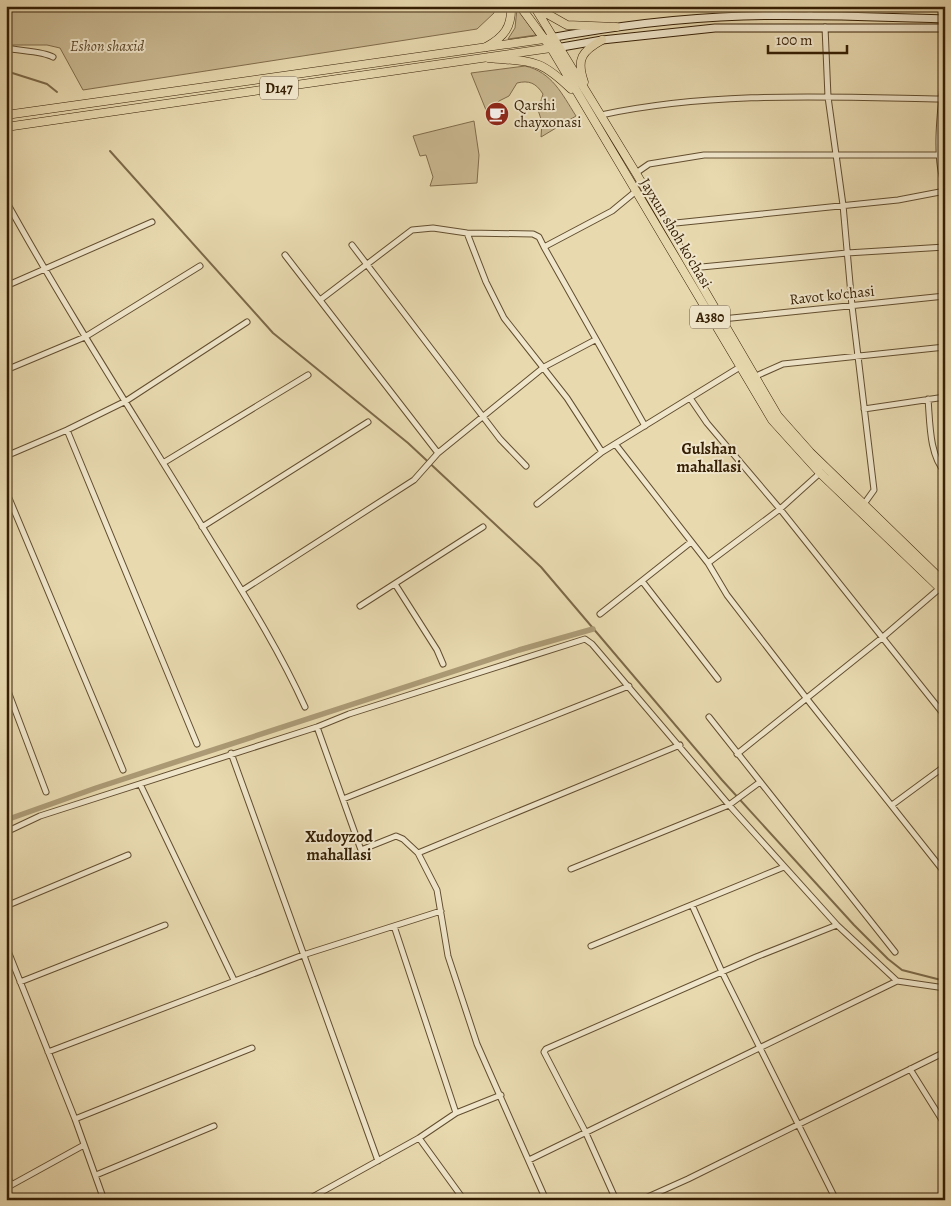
<svg xmlns="http://www.w3.org/2000/svg" width="951" height="1206" viewBox="0 0 951 1206" font-family="Alegreya,serif">
<style>
.green{fill:#cab992;stroke:#806c4b}
.lines{fill:none;stroke-linecap:round;stroke-linejoin:round}
.stream{stroke:#7c6948;stroke-width:2}
.canal{stroke:#ab9a75;stroke-width:5.5}
.minor-casing{stroke:#624e2f;stroke-width:7}
.secondary-casing{stroke:#351f04;stroke-width:9}
.primary-casing{stroke:#351f04;stroke-width:9}
.trunk-casing{stroke:#351f04;stroke-width:9}
.minor{stroke:#f0e6cb;stroke-width:5}
.secondary{stroke:#f0e6cb;stroke-width:7}
.primary{stroke:#e8d9af;stroke-width:8}
.trunk{stroke:#e8d9af;stroke-width:8}
.labels{text-anchor:middle;stroke-width:4;stroke-linejoin:round;paint-order:stroke}
.shield{fill:#f0e6cb;stroke:#6d5b40;stroke-width:1}
.shield-label{font-size:14px;font-weight:bold;fill:#351f04}
.park-label{font-size:15px;font-style:italic;fill:#5a4628;stroke:#f0e6cb}
.poi-label{font-size:15px;fill:#351f04;stroke:#f0e6cb;text-anchor:start}
.street-label{font-size:15px;fill:#351f04;stroke:#f0e6cb}
.neighbourhood-label{font-size:16px;font-weight:bold;fill:#351f04;stroke:#f0e6cb}
</style>
<rect width="100%" height="100%" fill="#e8d9af"/>
<filter id="stains"><feTurbulence type="fractalNoise" baseFrequency=".004" numOctaves="4"/><feColorMatrix values="0 0 0 0 .2 0 0 0 0 .09 0 0 0 0 .02 0 0 0 .5 -.17"/></filter>
<radialGradient id="worn" r=".72"><stop offset=".6" stop-color="#630" stop-opacity="0"/><stop offset="1" stop-color="#630" stop-opacity=".3"/></radialGradient>
<path class="green" d="M6,6H494V13L477,29L83,90L60,48L47,45H6Z
M517,8L536,35L508,39L515,28Z
M525,66C552,72 562,94 576,116L541,137L542,122L538,110L543,94C536,83 529,80 517,83L509,96L499,101L488,115L471,73Z
M474,121L479,155L477,183L430,186L433,177L426,155L420,156L413,136Z"/>
<g class="lines">
<path class="stream" d="M6,71L47,84L57,92
M110,151L273,333L408,443L541,567L722,780L854,925L888,959L902,970L945,981"/>
<path class="canal" d="M6,820L96,788L519,650L593,629"/>
<g class="minor-casing">
<path id="minor" d="M810,6V16
M825,27L828,97L843,205L852,306L874,490L864,504
M6,48C20,51 43,51 53,57
M945,67C942,99 933,156 945,185
M601,115C713,91 829,97 943,99
M636,173L649,164L704,155H945
M6,201C67,311 136,418 202,526C238,585 276,643 305,707
M666,224L898,200L945,191
M467,233L486,282L504,318L567,398L602,452
M352,245L500,439L526,466
M544,247L612,211L635,192
M285,255L438,453
M691,268L847,253L945,247
M6,286L152,222
M320,300L412,230L433,228L467,233L533,234L539,237L544,247L645,426
M722,319L945,296
M6,370L85,337L200,266
M756,376L783,364L945,347
M690,398L707,423L780,509L945,716
M928,399C930,421 929,455 945,472
M864,409L945,397
M67,430L197,744
M616,445L708,563L727,595L807,699L945,873
M6,456L67,430L126,401L247,322
M163,463L308,375
M6,491L123,770
M537,504L602,452L740,367
M202,527L368,422
M708,563L780,509L820,473
M642,581L718,679
M395,584L437,650L443,664
M243,590L414,480L438,453L544,367L595,340
M360,606L483,527
M600,614L691,542
M6,686L46,792
M709,717L895,952
M317,727L361,850L396,836L403,839L418,853L437,890L448,956L477,1044L546,1200
M231,753L378,1161
M737,754L883,637L940,588
M140,784L234,980
M343,799L629,686
M892,805L945,766
M6,832L40,816L317,727L349,714L585,639L592,644L729,805L837,925L897,981L945,988
M418,853L680,745
M571,869L729,805L760,782
M692,905L722,972L836,1200
M6,906L128,855
M394,926L456,1113
M6,946L75,1119L104,1200
M591,946L784,867
M20,982L165,925
M48,1052L303,955L441,911
M910,1069L942,1120L945,1119
M75,1119L252,1048
M419,1138L464,1200
M529,1160L897,981
M6,1172L11,1185
M96,1175L214,1126
M6,1188L84,1145
M307,1200L419,1138L456,1113L501,1095
M616,1200L585,1131L544,1052L546,1049L756,957L837,925
M641,1200L688,1179L945,1052"/>
</g>
<g class="secondary-casing">
<path id="secondary" d="M544,39C609,27 677,18 743,16C811,14 878,17 945,19
M556,48L602,40L715,28H945"/>
</g>
<g class="primary-casing">
<path id="primary" d="M6,115L544,39
M6,127L551,48"/>
</g>
<g class="trunk-casing">
<path id="trunk" d="M520,6L551,48L772,420L820,473L945,593
M534,6L636,173L778,416L810,452L945,583
M535,7L567,25L616,27
M486,47C504,37 512,27 511,6
M488,58C531,62 538,57 571,89
M584,82C576,59 582,51 602,40"/>
</g>
<use href="#minor" class="minor"/>
<use href="#secondary" class="secondary"/>
<use href="#primary" class="primary"/>
<use href="#trunk" class="trunk"/>
</g>
<defs>
<g id="cafe-disc" transform="scale(1.25)"><circle r="9.5" fill="#8f2418" stroke="#f0e6cb"/><path d="M-5.5-4.5H6V0H3Q3 3.5 0 3.5H-2.5Q-5.5 3.5-5.5 0ZM3-3.2v2h1.7v-2ZM-6 4.5H4V6H-6Z" fill="#fff"/></g>
</defs>
<g fill-rule="evenodd">
<use href="#cafe-disc" x="497" y="114"/>
</g>
<g class="labels">
<g class="shield">
<rect x="260" y="76.5" width="38" height="23" rx="4"/>
<rect x="690" y="305.5" width="40" height="23" rx="4"/>
</g>
<g class="shield-label">
<text x="279" y="93">D147</text>
<text x="710" y="322">A380</text>
</g>
<g class="park-label">
<text x="107" y="51">Eshon shaxid</text>
</g>
<g class="poi-label">
<text x="514" y="110">Qarshi<tspan x="514" dy="17">chayxonasi</tspan></text>
</g>
<g class="street-label">
<text transform="translate(676 233) rotate(59)" y="5">Jayxun shoh ko'chasi</text>
<text transform="translate(832 295) rotate(-6)" y="5">Ravot ko'chasi</text>
</g>
<g class="neighbourhood-label">
<text x="709" y="454">Gulshan<tspan x="709" dy="18">mahallasi</tspan></text>
<text x="339" y="842">Xudoyzod<tspan x="339" dy="18">mahallasi</tspan></text>
</g>
</g>
<rect width="951" height="1206" fill="none" stroke="#e8d9af" stroke-width="25"/>
<rect x="8" y="8" width="936" height="1191" fill="none" stroke="#351f04" stroke-width="2.5"/>
<rect x="12" y="12" width="926" height="1181" fill="none" stroke="#351f04"/>
<path d="M768 45v8h79v-8" fill="none" stroke="#351f04" stroke-width="2.5"/>
<text x="776" y="45" font-size="15" fill="#351f04" stroke="#f0e6cb" stroke-width="4" paint-order="stroke">100 m</text>
<rect width="100%" height="100%" filter="url(#stains)"/>
<rect width="100%" height="100%" fill="url(#worn)"/>
</svg>
